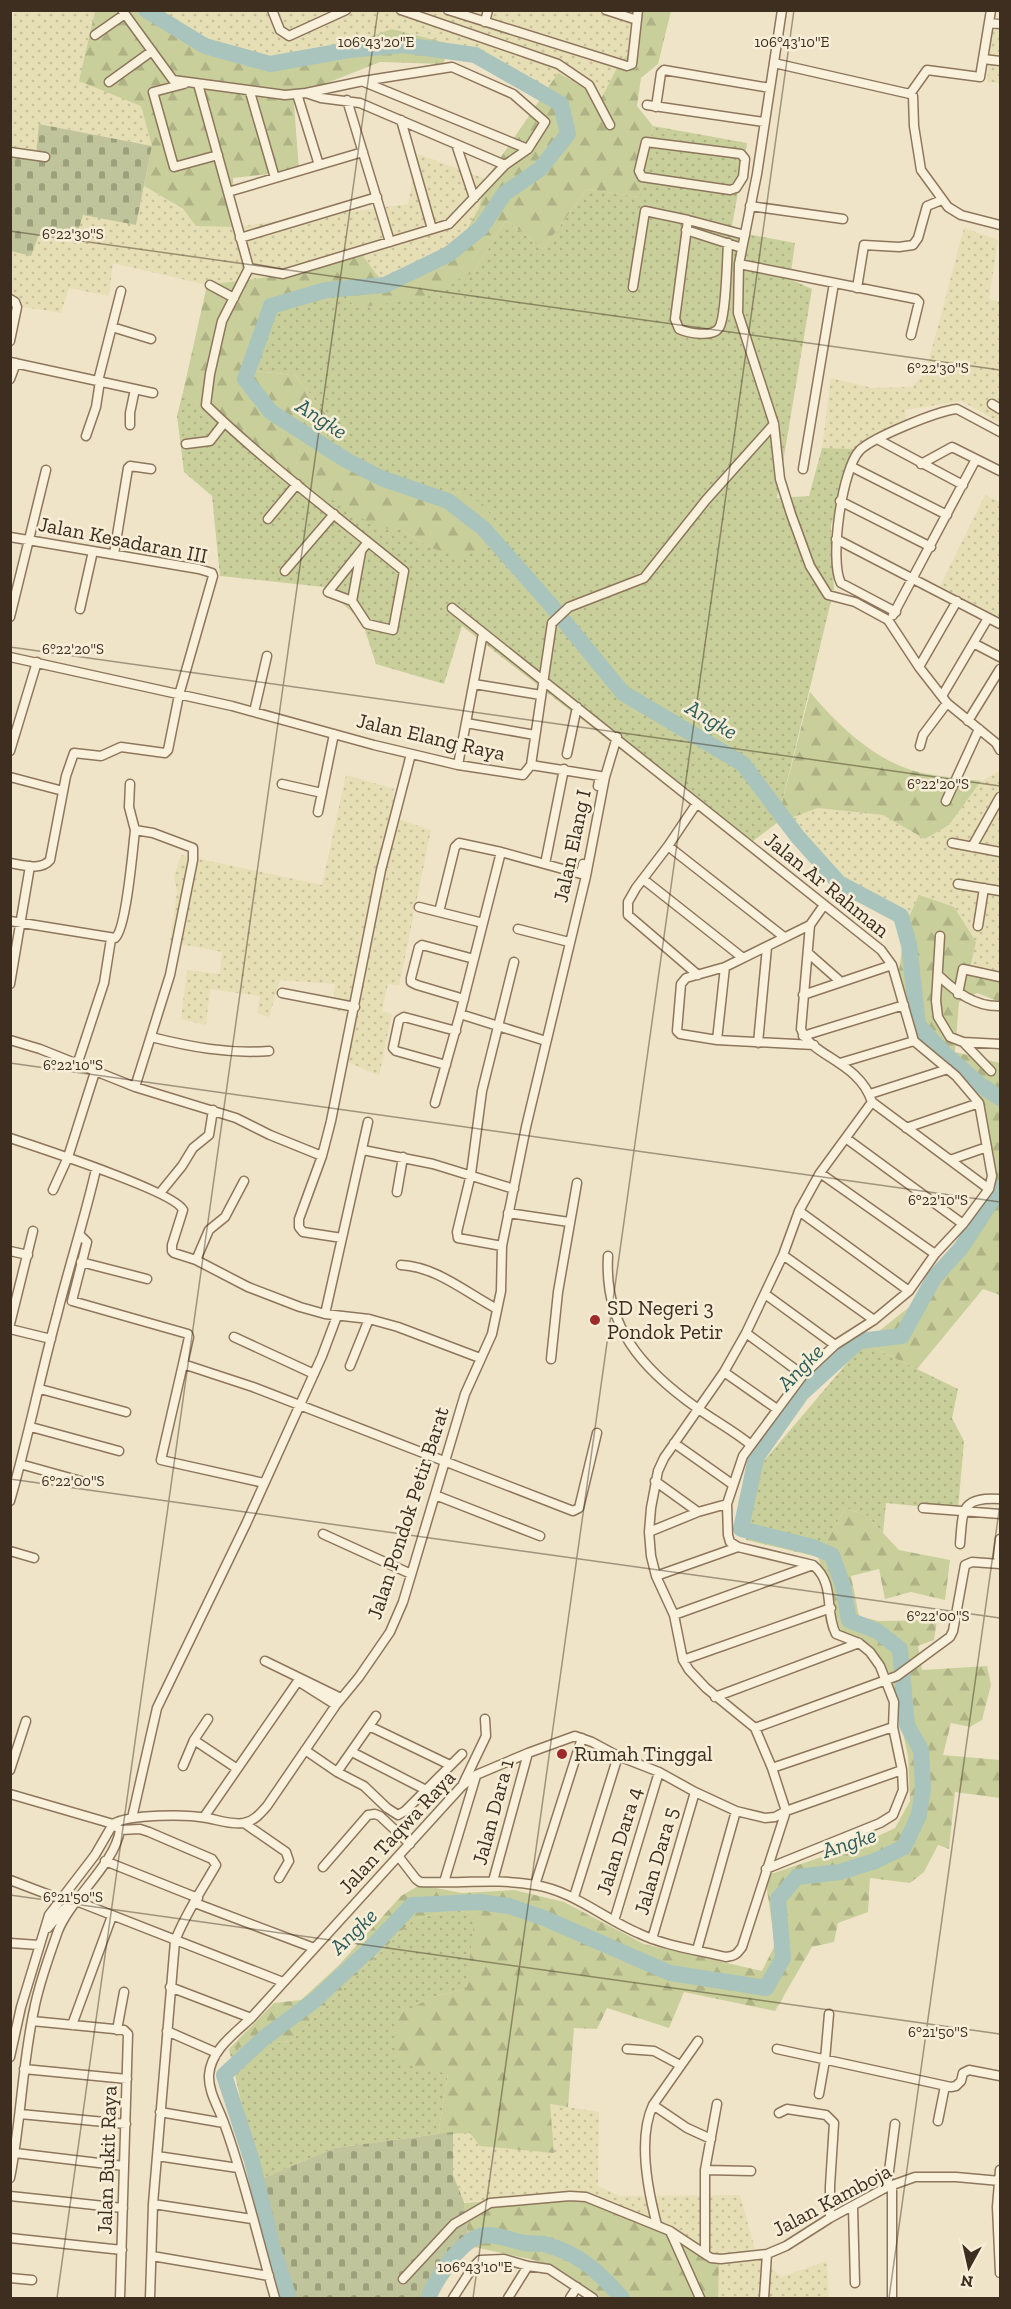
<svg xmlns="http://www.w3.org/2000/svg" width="1011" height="2309" viewBox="0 0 1011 2309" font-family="'Zilla Slab',serif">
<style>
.farmland{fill:url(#farmland-dots)}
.grass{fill:url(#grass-dots)}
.forest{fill:url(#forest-firs)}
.cemetery{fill:url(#cemetery-stones)}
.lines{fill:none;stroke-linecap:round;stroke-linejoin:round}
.river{stroke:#a9c4bc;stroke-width:16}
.minor-casing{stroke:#8d765c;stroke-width:11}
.minor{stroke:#faf1dc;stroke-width:8}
.ticks{fill:none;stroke:#3d2e20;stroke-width:1.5;stroke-opacity:0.45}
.poi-dot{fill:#9e2a2b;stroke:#f7eed8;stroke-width:2}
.labels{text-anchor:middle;stroke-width:5;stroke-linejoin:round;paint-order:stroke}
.street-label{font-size:21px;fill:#3d2e20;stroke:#f7eed8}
.poi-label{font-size:21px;fill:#3d2e20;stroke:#f7eed8;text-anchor:start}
.water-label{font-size:22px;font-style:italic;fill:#2f5d5a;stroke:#f7eed8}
.ticks-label{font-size:15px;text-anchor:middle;fill:#3d2e20;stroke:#f7eed8;stroke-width:5;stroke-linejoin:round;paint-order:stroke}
</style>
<defs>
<pattern id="farmland-dots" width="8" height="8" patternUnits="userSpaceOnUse" patternTransform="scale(1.5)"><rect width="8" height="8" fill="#e6deb5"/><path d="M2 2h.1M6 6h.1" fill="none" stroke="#c6bf9b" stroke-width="1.8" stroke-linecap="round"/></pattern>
<pattern id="grass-dots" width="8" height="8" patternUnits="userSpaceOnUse" patternTransform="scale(1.5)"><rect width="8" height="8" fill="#c9cf9b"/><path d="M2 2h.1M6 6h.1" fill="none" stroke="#aeb285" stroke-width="1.8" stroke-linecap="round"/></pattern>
<pattern id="forest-firs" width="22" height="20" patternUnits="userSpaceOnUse" patternTransform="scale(1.5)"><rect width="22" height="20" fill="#c9cf9b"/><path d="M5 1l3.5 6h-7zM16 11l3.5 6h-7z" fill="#aeb285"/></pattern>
<pattern id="cemetery-stones" width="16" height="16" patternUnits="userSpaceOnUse" patternTransform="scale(1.5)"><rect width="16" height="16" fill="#bfc49a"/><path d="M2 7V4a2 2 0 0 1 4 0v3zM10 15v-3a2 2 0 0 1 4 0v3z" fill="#9ca07d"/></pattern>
</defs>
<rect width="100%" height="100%" fill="#f0e4c8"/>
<path class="farmland" d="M15,11H95L80,81L141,105L152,146L40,124L36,157L11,152L10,32Z
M160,11H642L635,48L620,62L602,97L558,74L548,89L488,53L393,29L303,60L222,51Z
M992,19L1000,20V83L987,82Z
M418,154L486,179L479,208L451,258L389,291L277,276L207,285L113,263L109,296L69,288L61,313L11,305L10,251L31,255L41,229L83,215L136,224L144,186L183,210L196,226L235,227L408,204Z
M964,228L998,240L989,299L1000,302V423L962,401L905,410L907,430L860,449L822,448L831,378L872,388L912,387L926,371Z
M985,495L1000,502V619L940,586Z
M1000,771V978L970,968L919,896L906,923L839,887L777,823L818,808L884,815L925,839L949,825L981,781Z
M346,775L394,789L391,817L431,830L399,986L388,984L382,1011L392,1014L379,1076L346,1061L356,1013L332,1010L335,984L280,980L269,1017L257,1013L260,996L210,989L206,1025L181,1019L187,970L220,974L222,952L170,942L177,892L174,876L181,855L322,885Z
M550,2104L599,2112L598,2186L620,2196L740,2195L756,2253L781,2277L827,2261L829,2298H718L719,2264L576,2194L464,2202L453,2175V2132L470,2133L553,2153Z"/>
<path class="grass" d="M653,126L747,143L731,231L795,243L790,279L812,289L777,498L809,496L822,448L860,449L831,525L834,589L777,823L745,847L462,626L444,684L376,664L362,621L324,587L220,576L212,496L184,472L177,416L183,392L275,464L398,528L429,547L461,492L419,499L363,477L325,453L328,417L295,375L254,371L263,316L285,301L344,291L355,308L474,272L506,220L543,249L587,189L639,197Z
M864,1343L958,1389L952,1418L964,1441L958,1510L886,1503L883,1533L866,1515L845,1508L818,1557L746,1540L758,1468Z
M456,1910L476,1914L466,1989L433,1997L448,2074L438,2134L334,2148L259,2180L229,2049L291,2041L414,1919Z"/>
<path class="forest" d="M95,11H160L222,51L303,60L392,29L451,44L443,64L380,62L312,89L293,90L299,171L233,178L235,227L196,226L183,209L144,186L152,146L141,106L79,81Z
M642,11H671L658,64L641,78L637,106L653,126L639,197L587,189L543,249L506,220L474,272L418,299L355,308L343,291L285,301L263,316L254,371L295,375L328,417L325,453L363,477L419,499L461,492L484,505L505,537L462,558L429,547L398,528L379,529L275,464L183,392L207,285L277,276L360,252L389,291L451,258L479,208L486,179L558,73L602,97L620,62L635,48Z
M810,692C836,723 869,755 908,769C928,776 960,778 981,781L949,825L925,839L883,815L818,808L777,823Z
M919,895L954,907L976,942L970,968L1000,978V1002L977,993L959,1002L955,1052L1000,1063V1295L983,1289L917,1369L864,1343L913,1304L992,1206L991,1178L982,1109L959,1083L930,1059L914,1032L898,977L906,923Z
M845,1508L866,1515L899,1550L950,1560L945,1600L911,1592L885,1599L879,1569L851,1576L859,1616L878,1621L937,1620L934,1640L918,1646L922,1670L987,1666L991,1685L982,1720L970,1727L951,1723L943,1755L1000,1760V1798L955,1792L949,1849L938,1845L924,1872L910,1883L870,1878L868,1912L838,1923L834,1942L812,1947L775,2011L684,1992L669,2028L607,2008L597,2029L574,2028L568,2107L550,2104L554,2153L480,2146L470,2133L438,2134L448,2074L395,2062L396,2016L433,1997L466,1989L475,1914L456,1910L414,1919L291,2041L229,2049L274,2003L301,2000L338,1966L401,1896L420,1885L462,1893L514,1890L564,1902L644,1944L762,1971L775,1945L765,1876L863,1843L895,1828L910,1801L908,1756L889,1672L860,1646L842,1635L818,1557Z
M576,2194L658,2224L719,2264L718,2298H593L534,2260L469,2246L464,2203Z"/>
<path class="cemetery" d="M39,124L152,146L136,225L83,215L77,234L41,229L31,256L11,251L10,165L13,153L36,156Z
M453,2132V2175L464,2202L469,2246L435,2298H292L259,2180L334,2148Z"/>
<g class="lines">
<path class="river" d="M146,10L205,46L270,64L349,50L404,45L475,55L561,104L568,134L540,169L504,194L481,228L449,254L385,285L326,290L271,306L245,379L271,412L346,460L381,478L448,501L483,528L550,604L623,693L743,764L797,836L839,883L901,916L909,945L918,1025L945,1054L979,1084L1000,1098
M289,2298L273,2249L252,2161L224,2075L264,2038L315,2000L371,1948L412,1905L479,1902L509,1906L544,1918L670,1973L766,1988L783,1958L778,1899L797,1877L840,1872L875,1861L904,1847L919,1815L923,1788L921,1750L907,1725L900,1649L877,1631L849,1620L843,1586L832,1555L813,1547L741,1529L756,1458L802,1393L859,1341L902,1336L934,1278L961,1248L1000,1188
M428,2298C437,2278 458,2243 480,2236C494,2232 512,2241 525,2243C532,2244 538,2243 544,2244C579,2253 599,2272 622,2298"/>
<g class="minor-casing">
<path id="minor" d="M122,10L173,80L285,95L306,93L363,81L452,67L513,94L545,122L528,149L505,165L449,224L283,274L249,268L222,321L210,374L206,405C268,465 338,517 404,571L393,630L367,624L352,601L328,592L368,542
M272,10L280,30L289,36L346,10
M401,10L558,64L589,85L610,125
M448,10L627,66L632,64L638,10
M606,10L637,20
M782,10L757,174L739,264L738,313L774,424L780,479L791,514L810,566L828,595L855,602L888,620L919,667L947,703L996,743L1000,750
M485,22L488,10
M989,23L1000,24
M95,35L125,14
M983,59L1000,61
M774,63L910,94L913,96L914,126L921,170L948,207L961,215L1000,225
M109,82L152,51
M364,82L528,149
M184,84L153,92L174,167L218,155
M198,84L249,268
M250,92L275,178
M306,93L321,98L360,103L505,165
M297,94L319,165
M910,94L927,70L980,77L991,10
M347,100L390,242
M647,105L764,122
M656,107L661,73L664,70L770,88
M401,120L432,229
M646,142L741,154L745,159L743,177L736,188L730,190L642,177L639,171Z
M456,144L474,198
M10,152L45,157
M228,192L363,152
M750,206L843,219
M688,220L675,319L679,329C688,333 712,338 719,328C726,318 727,259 728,243
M686,230L742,248
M240,238L377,197
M739,264L916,299L919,302L911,335
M210,285L234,298
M633,287L645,211L688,220L745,235
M857,288L864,245L899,247L913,245L918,238L927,206L942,200
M10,299L15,302L17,307L10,341
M112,327L151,339
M10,362L153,393
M10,379L16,363
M98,381L121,291
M992,404L1000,409
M130,425V413L135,389
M86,436L96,407L100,381
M877,439L963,485
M186,444L210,441L224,423
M921,464L952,447L1000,471
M852,467L947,515
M803,469L834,283
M840,501L931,547
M268,519L297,484
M10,537L199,569L212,573L213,576L179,695L168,750L165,753L121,747L101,756L74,753L66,776L50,860C41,871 23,865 10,863
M836,539L1000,624
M114,554L128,468L130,466L151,469
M285,571L334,514
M352,601L361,552
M452,608L881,950L892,965L914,1041L956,1076L979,1103L992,1176L989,1189L963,1224L935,1254L909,1291L874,1320L835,1345L803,1375L743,1456L727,1504L728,1535L730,1542L738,1547L813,1565C836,1584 824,1611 836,1634L859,1643L870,1652L880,1666L894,1702L893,1727L902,1770L903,1790L893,1815L880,1823L766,1869
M80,609L93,551
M896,612L841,583C829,561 842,468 860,450C874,437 937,411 957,409L1000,432
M893,615L976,459
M10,617L46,470
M975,644L1000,657
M10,657L232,706L374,745L458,765L523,775L531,765L552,623L569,607L644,578L706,500L774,424
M919,667L957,601
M474,684L541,695
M942,696L988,618
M254,712L267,656
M968,721L1000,669
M466,723L535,735
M920,746L923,735L947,703
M10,751L37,662
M567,754L577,707
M458,765L483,633
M531,765L600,776L598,786
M10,777L63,791
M130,784L129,807L135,830
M282,784L322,793
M946,801L979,729
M697,803L668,846L636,888L628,902V915L698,975
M318,812L334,734
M952,843L1000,852
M668,846L784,937
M972,847L1000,797
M545,864L564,769
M643,879L743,958
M958,884L1000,891
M419,907L483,923
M439,912L455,847L459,843L501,852L581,874L583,864
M10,921L115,938C126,930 133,848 135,830L153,833L193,848V860L170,975L135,1087
M810,925L725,967L686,978L681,984L677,1031L680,1034L717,1040L814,1045
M978,926L984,888
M518,929L569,942
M940,936L936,1001L938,1017L950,1037L963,1042L991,1071
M808,953L841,982
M938,975C956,992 975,1007 1000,1006
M10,984L30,866
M282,993L355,1007
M958,994L963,969L1000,977
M803,995L892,965
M464,999L417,985L411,982V978L419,947L422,945L474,959
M460,1014L546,1041
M803,1036L904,1005
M151,1037C191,1047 228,1054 269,1051
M10,1040L40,1049L135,1087L236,1118L270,1135L322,1156
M717,1040L725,967
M963,1042L1000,1044
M758,1043L767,947
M840,1063L914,1041
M77,1065L104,983L111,939
M446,1065L396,1051L393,1048L399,1020L404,1017L456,1031
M870,1094L948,1069
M872,1102L989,1189
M435,1103L460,1014L501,852
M906,1128L979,1103
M10,1138C37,1147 176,1192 183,1210L172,1245V1251L174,1253L196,1260L248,1287L300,1307L325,1314L369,1319L398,1327L480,1358
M847,1139L963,1224
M363,1150L433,1164L514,1189
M950,1160L987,1147
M820,1173L935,1254
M53,1190L68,1157L95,1072
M397,1192L403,1157
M160,1193L182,1166L193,1148L209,1135L213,1110
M799,1211L909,1291
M508,1213L569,1222
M80,1235L87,1242L72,1301L188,1334L189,1337L183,1364L253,1387L573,1511L579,1508L597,1433
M342,1238L303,1232L299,1227V1219L322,1156L331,1121L381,870L411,754
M502,1246L458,1238L457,1232L471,1174L482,1091L514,962
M10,1251L28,1255
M783,1255L874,1320
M608,1256C604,1327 642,1369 697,1408C715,1421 734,1431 751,1445
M196,1260L209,1230L225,1217L244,1181
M81,1262L147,1279
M401,1265C437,1267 465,1292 497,1309
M765,1294L835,1345
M325,1314L368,1122
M10,1324L33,1231
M10,1329L51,1339
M746,1333L803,1375
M234,1337L314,1374
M551,1359L558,1292L577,1183
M183,1364L161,1460L264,1483
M350,1366L369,1319
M724,1372L777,1409
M40,1389L126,1412
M31,1427L119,1451
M674,1443L732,1484
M20,1464L81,1481
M655,1481L698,1512
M435,1495L540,1536
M10,1501C28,1439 40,1377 57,1315C69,1266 85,1218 96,1169
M923,1508L1000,1514
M649,1532L698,1512L727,1504
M323,1534L411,1574
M960,1544C963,1510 960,1497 1000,1499
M10,1551L34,1558
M998,1557L1000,1539
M656,1576L738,1547
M674,1615L813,1565
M683,1660L831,1608
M265,1661L341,1698
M715,1697L859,1643
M369,1726L450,1765
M755,1728L897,1676L950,1637L953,1631L965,1565L972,1562L1000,1564
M194,1740L236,1768
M305,1750L337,1772L364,1786L387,1808L398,1815L405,1811L462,1754
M352,1752L426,1790
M183,1766L194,1740L208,1719
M772,1768L893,1727
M10,1770L26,1721
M337,1772L376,1716
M463,1784L486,1736L485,1719
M10,1794L113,1824L120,1830L140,1829L149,1832L212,1859L216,1865C202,1890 185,1914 175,1941L153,2204L150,2298
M204,1817L298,1681L336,1705
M132,1818L157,1708L246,1524L322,1356L337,1316
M244,1823L286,1852L289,1861L279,1878
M113,1824C130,1814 186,1814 207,1818C218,1820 232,1825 244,1823C254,1821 260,1814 267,1806L336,1705L359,1677L390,1632L403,1602L465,1394L492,1334L501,1291L502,1246L526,1127L586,876L605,777L617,737
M399,1857L416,1879L420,1882C458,1884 497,1878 535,1885C573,1891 603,1918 638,1933C665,1946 697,1950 726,1957C735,1956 737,1954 742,1947L786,1811L902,1770
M105,1861L198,1898
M323,1867L368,1815L375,1814L380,1816L410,1844
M10,1880L60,1899
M493,1881L528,1753
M444,1882L476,1776
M535,1885L582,1738
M574,1897L618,1756
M76,1901L283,1982
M195,1903L314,1948
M614,1921L659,1772
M48,1928L64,1909L73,1903
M652,1939L695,1792
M10,1943L39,1945L41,1941
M697,1950L736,1811
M170,1987L251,2018
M32,2021L124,2030L128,2034L120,2298
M72,2025L112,1916
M117,2030L124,1992
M167,2031L217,2053
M698,2041L653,2105L687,2128L711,2139
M627,2049L654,2051L680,2065
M777,2049L951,2087L956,2086L961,2081L963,2073L969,2070L1000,2076
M10,2057L21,2007L49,1915L95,1855L113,1824
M24,2069L127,2079
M819,2094L825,2060L829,2014
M653,2105C637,2139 648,2191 657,2225
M160,2112L224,2123
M779,2113L787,2109L826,2115L834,2123L830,2186V2218
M20,2114L126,2124
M938,2121L945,2086
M15,2153L124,2166
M157,2156L238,2168
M705,2170L751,2171
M1000,2170L997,2207L1000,2273
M10,2178C21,2122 22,2065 34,2010C39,1983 49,1957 58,1931C71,1898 115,1864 120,1830
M887,2187L895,2124
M10,2196L123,2208
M153,2204L252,2219
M853,2207L855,2283
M670,2231L700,2298
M10,2238L122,2250
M705,2253V2170L717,2104
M152,2256L269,2276
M10,2278L32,2280
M403,2279L454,2224L490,2203L570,2196L586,2197L670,2231L711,2258L721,2259L767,2254L786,2246L830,2218L887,2187L915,2177H956L1000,2181
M275,2298C258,2240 245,2180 224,2123C219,2108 208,2092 209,2075C211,2050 234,2034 251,2018L461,1787L476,1775L528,1753L575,1736L592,1742L618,1756L659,1772L695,1792L736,1811L765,1818L775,1817L786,1811L772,1768L755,1728L706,1688L689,1670L683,1660L674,1615L656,1576L651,1556L649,1532L651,1508L658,1471L664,1458L724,1372L746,1333L783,1255L799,1211L820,1173L872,1102C859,1061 811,1057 801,1029L810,925L824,905
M453,2298L473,2267L480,2260L504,2259L528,2266L549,2269L593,2298
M508,2298L528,2266
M570,2298L577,2287
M764,2298L767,2254
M892,2298V2185"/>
</g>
<use href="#minor" class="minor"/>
</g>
<path class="ticks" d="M10,231L1000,370M10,647L1000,786M10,1063L1000,1202M10,1479L1000,1618M10,1895L1000,2034M57,2298L378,10M473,2298L794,10M889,2298L1000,1504"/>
<g class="poi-dot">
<circle cx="595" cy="1320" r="6"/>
<circle cx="562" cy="1754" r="6"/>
</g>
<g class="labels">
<g class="street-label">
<text transform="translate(123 540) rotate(11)" y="7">Jalan Kesadaran III</text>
<text transform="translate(431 737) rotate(13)" y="7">Jalan Elang Raya</text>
<text transform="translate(572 846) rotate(-78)" y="7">Jalan Elang I</text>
<text transform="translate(827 885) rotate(39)" y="7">Jalan Ar Rahman</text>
<text transform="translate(408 1513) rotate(-72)" y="7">Jalan Pondok Petir Barat</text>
<text transform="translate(493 1812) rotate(-75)" y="7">Jalan Dara 1</text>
<text transform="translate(397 1832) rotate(-47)" y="7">Jalan Taqwa Raya</text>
<text transform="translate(619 1841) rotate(-73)" y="7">Jalan Dara 4</text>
<text transform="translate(656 1861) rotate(-74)" y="7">Jalan Dara 5</text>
<text transform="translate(107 2160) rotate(-88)" y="7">Jalan Bukit Raya</text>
<text transform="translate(832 2200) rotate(-28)" y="7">Jalan Kamboja</text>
</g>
<g class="poi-label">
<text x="607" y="1315">SD Negeri 3<tspan x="607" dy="24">Pondok Petir</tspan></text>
<text x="574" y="1761">Rumah Tinggal</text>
</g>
<g class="water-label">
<text transform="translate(322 418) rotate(33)" y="8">Angke</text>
<text transform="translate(712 719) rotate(31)" y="8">Angke</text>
<text transform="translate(800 1367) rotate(-46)" y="8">Angke</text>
<text transform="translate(849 1842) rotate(-18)" y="8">Angke</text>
<text transform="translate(353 1931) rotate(-44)" y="8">Angke</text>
</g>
</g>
<g class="ticks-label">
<text x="376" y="47">106°43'20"E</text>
<text x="792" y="47">106°43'10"E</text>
<text x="73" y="239">6°22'30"S</text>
<text x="938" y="373">6°22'30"S</text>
<text x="73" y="654">6°22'20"S</text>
<text x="938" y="789">6°22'20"S</text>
<text x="73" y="1070">6°22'10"S</text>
<text x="938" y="1205">6°22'10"S</text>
<text x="73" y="1486">6°22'00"S</text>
<text x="938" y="1621">6°22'00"S</text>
<text x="73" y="1902">6°21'50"S</text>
<text x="938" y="2037">6°21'50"S</text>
<text x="475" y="2272">106°43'10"E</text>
</g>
<rect width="1011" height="2309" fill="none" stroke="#3d2e20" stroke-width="24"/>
<g transform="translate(969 2267) rotate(188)" stroke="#f7eed8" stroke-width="4.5" paint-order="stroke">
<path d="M0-4.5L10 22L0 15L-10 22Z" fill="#3d2e20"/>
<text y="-9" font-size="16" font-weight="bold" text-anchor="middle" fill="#3d2e20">N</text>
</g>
</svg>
